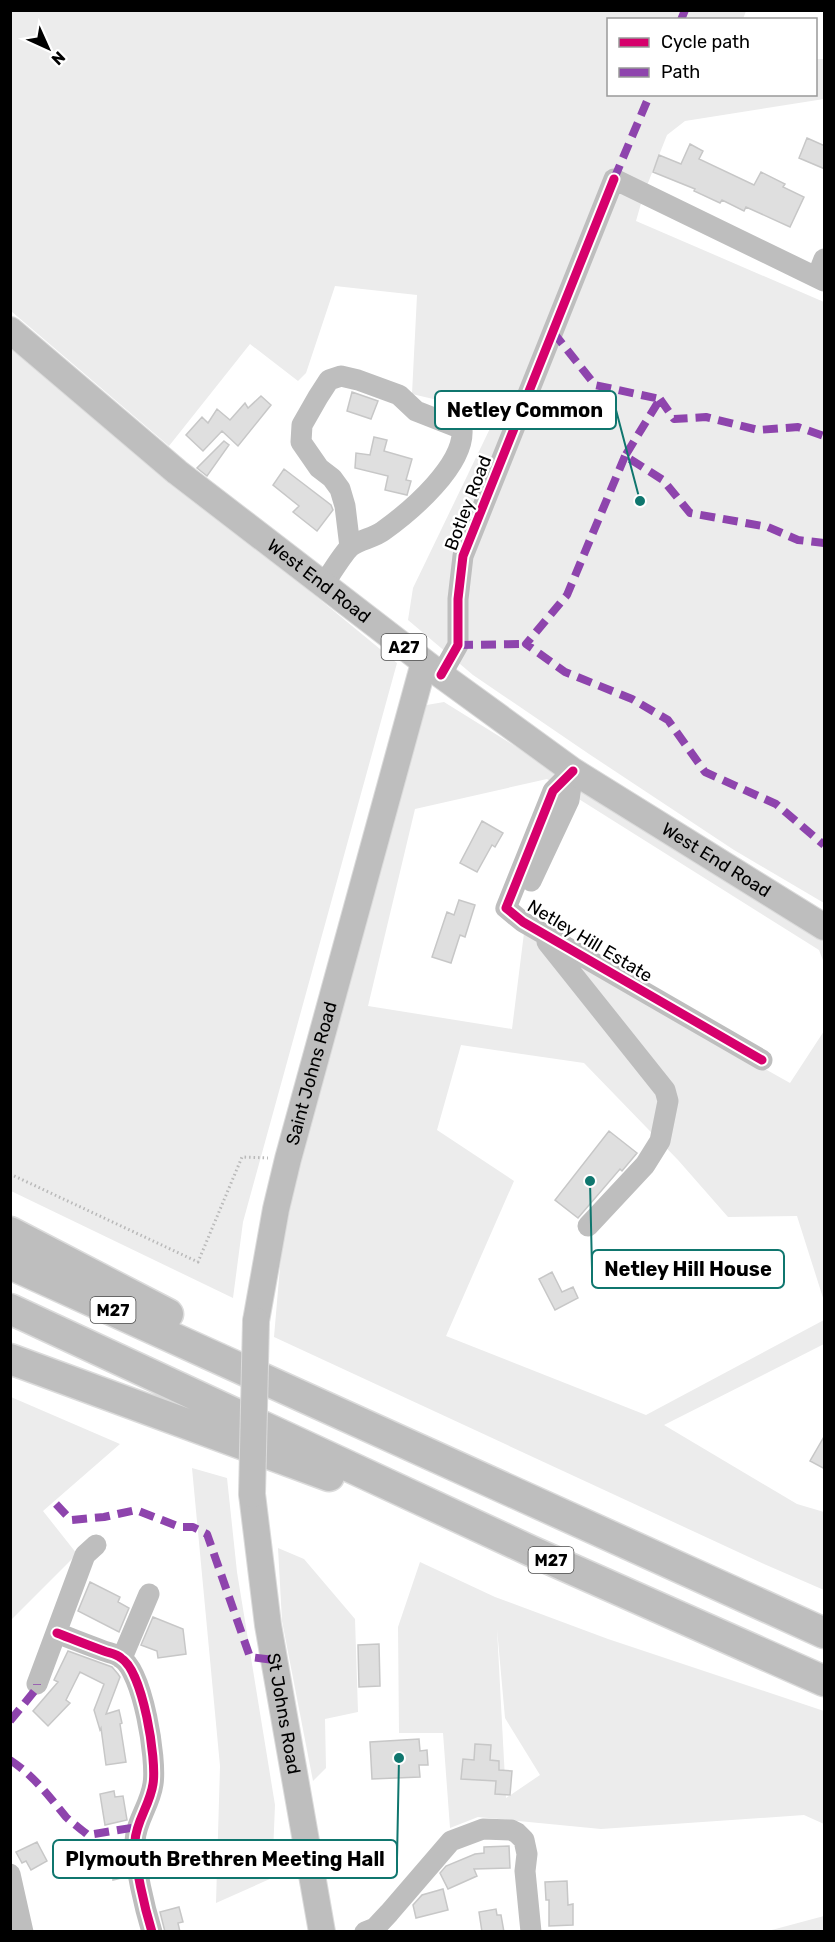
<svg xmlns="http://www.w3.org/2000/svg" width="835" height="1942" viewBox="0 0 835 1942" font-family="Rubik,sans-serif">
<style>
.green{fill:#ececec;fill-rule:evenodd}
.building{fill:#dfdfdf;stroke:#c7c7c7;stroke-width:1.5}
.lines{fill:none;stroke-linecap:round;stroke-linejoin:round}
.major-casing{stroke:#dbdbdb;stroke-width:28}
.highway-casing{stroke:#dbdbdb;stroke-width:33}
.path{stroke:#b9b9b9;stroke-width:3;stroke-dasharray:1.5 3;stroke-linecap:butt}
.minor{stroke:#bebebe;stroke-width:21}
.major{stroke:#bebebe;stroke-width:26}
.highway{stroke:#bebebe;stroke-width:30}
.major-bridge-casing{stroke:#dbdbdb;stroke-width:28;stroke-linecap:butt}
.major-bridge{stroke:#bebebe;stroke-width:26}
.quiet{stroke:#8e44ad;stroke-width:8;stroke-dasharray:15 8;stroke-linecap:butt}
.cycleway-casing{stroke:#fff;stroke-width:13}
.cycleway{stroke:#d6006c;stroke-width:9}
.labels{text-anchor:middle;stroke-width:5;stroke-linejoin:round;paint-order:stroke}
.shield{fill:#fff;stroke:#4c4c4c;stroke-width:1.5}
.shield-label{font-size:16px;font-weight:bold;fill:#000}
.street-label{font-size:18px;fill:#000;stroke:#fff}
.leader{fill:none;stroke:#0f766e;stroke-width:2}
.callout-dot{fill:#0f766e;stroke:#fff;stroke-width:2}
.callout{fill:#fff;stroke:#0f766e;stroke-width:2}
.callout-label{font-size:20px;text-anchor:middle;font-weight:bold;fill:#000}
</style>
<rect width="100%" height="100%" fill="#fff"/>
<path class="green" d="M10,11H746L743,19L608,20V94H816V59H824V99L685,121L667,135L644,193L636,221L824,302V903L734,850L589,754L473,675L408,620L413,588L497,414L412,394L417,295L335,286L306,373L298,381L250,344L169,446L11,311Z
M10,344L397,663L243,1222L233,1298L11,1191Z
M444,702L824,938V963L819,950L547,779L415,809L368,1006L512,1029L524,933L790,1083L824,1031V1301L797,1216L728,1217L678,1160L584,1063L461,1045L437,1130L514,1181L446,1336L646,1415L824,1320V1344L664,1425L797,1504L824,1512V1590L764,1564L274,1337L281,1255L302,1145L421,706Z
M11,1397L120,1444L43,1511L77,1554L11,1620Z
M192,1468L227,1478L237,1572L275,1805L272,1878L216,1903L220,1766Z
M278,1548L304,1559L355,1619L358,1712L325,1719L326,1768L313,1781L282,1621Z
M420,1562L495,1597L608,1639L824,1711V1824L804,1815L601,1829L478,1817L450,1828L443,1733H399L398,1627ZM497,1629L505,1718L540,1775L506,1798Z
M824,1916V1931H768Z"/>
<path class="building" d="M807,138L825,146V169L799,158Z
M690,144L703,151L699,159L754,185L761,172L785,184L783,187L804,197L790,227L746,207L744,211L722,200L720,203L694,191L695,189L653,172L659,155L681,164Z
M352,392L378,401L371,419L347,411Z
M261,396L271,405L238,446L222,431L203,451L186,435L202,417L208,423L217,409L230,420L245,403L248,408Z
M374,437L387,440L384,451L412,459L406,480L411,481L407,495L385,490L388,476L355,468L356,453L370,455Z
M224,441L229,445L207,476L197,468Z
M284,469L331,505L333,510L317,531L293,512L299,506L273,485Z
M482,821L503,833L495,847L492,845L477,872L460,863Z
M459,900L475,905L465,937L460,935L451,963L432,957L447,912L454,915Z
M609,1131L637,1153L622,1171L620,1169L578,1218L555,1200Z
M552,1272L562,1292L573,1287L578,1298L555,1310L539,1279Z
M825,1435V1469L810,1461Z
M90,1582L120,1597L118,1602L129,1608L119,1632L78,1611Z
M153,1617L183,1629L186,1654L158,1658L157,1651L141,1645Z
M379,1644L380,1686L359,1687L358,1645Z
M68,1651L112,1667L118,1674L120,1677L106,1714L119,1710L122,1723L120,1724L126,1762L106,1765L101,1728L100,1730L94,1710L104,1684L80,1672L66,1700L70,1703L48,1726L33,1711L58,1682L54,1680Z
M419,1739L420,1751L427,1750L428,1765H419L420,1777L372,1779L370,1742Z
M475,1744L491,1745L490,1760L499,1761V1770L512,1771L510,1795L495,1794L496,1781L461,1779L463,1759L474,1760Z
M114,1791L115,1797L123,1796L127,1820L105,1825L100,1794Z
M37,1842L47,1861L31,1870L26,1861L22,1863L16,1852Z
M509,1846L510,1868L474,1869L477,1876L448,1889L440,1873L446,1866L475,1854L484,1853V1847Z
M123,1854L126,1877L113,1880L112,1870L106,1871L104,1858Z
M567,1881L568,1905L573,1904V1925L549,1926V1900H546L545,1882Z
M443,1889L448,1910L416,1918L413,1905L422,1895Z
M179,1907L183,1922L178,1923L180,1932H165L160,1912Z
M496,1909L497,1915H501L504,1932H482L479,1912Z"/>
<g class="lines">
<g class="major-casing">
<g id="major">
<path id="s1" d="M10,330L177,472L441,675L573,771L824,927"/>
<path id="s2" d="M256,1321L276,1209L288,1159L424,663"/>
<path id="s3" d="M252,1494L268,1625L322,1932"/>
</g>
</g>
<g class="highway-casing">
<path id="highway" d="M10,1232L168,1314
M10,1264L824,1633
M10,1309L531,1551L824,1681
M10,1359L329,1476"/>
</g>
<path class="path" d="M10,1174L198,1262L242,1157L268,1158"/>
<path class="minor" d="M817,277L824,259
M323,585C331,574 341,556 350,547C358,540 374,538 383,531C411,511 465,465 462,429L416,411L399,395L358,380L341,376L329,380L318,397L302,425L301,442L319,468L332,478L340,489L345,506L350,547
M441,675L458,645V599L463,556L614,179L824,281
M573,771L553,791L506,908L523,922L762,1060
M531,881L569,800L573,771
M547,942L665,1090L668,1101L660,1141L645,1165L588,1226
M57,1633C72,1639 88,1645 104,1651C109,1653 117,1654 121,1658C143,1671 157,1760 153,1784C150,1805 136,1821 135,1841C134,1864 145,1909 152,1932
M122,1658L149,1594
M37,1684L85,1555L96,1545
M10,1874L23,1932
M365,1932L375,1928L389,1913L451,1841L483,1829L511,1830L517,1833L524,1840L527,1854L525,1871L531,1932"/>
<use href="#major" class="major"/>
<use href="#highway" class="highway"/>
<g class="major-bridge-casing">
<path id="major-bridge" d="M252,1494L256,1321"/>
</g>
<use href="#major-bridge" class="major-bridge"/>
<path class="quiet" d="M681,20L685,10
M614,179L650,94
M553,332L595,385L660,399L625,456L663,480L690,513L768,527L798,540L824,543
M660,399L674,419L706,417L758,430L798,427L824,436
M625,456L567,595L526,644L565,672L632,699L668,720L705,772L776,804L824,845
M458,645L526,644
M56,1504L71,1520L104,1517L136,1510L180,1527H193L207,1534L250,1657L274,1660
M10,1721L37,1688V1684
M10,1760C33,1775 49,1796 66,1817C72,1823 81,1829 88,1835L137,1827"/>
<g class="cycleway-casing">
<path id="cycleway" d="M441,675L458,645V599L463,556L614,179
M573,771L553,791L506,908L523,922L762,1060
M57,1633C72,1639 88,1645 104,1651C109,1653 117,1654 121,1658C143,1671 157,1760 153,1784C150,1805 136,1821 135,1841C134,1864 145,1909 152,1932"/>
</g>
<use href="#cycleway" class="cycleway"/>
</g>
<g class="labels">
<g class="shield">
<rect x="381.5" y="634" width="45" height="26" rx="4.5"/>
<rect x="90.5" y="1297" width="45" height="26" rx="4.5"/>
<rect x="528.5" y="1547" width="45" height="26" rx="4.5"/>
</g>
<g class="shield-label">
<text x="404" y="653">A27</text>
<text x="113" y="1316">M27</text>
<text x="551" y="1566">M27</text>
</g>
<g class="street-label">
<text transform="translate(468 503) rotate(-69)" y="6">Botley Road</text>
<text dy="6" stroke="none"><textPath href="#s1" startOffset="398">West End Road</textPath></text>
<text dy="6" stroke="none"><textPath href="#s1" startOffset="884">West End Road</textPath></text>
<text transform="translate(590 941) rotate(31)" y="6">Netley Hill Estate</text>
<text dy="6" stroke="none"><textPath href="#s2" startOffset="254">Saint Johns Road</textPath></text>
<text dy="6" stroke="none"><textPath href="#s3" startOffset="222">St Johns Road</textPath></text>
</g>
</g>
<path class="leader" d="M640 501L616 410M590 1181L592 1269M399 1758L397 1859"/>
<g class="callout-dot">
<circle cx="640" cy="501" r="6"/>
<circle cx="590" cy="1181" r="6"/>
<circle cx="399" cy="1758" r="6"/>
</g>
<g class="callout">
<rect x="435" y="391" width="181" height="38" rx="6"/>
<rect x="592" y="1250" width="192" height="38" rx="6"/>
<rect x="53" y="1840" width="344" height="38" rx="6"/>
</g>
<g class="callout-label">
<text x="525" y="417">Netley Common</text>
<text x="688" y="1276">Netley Hill House</text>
<text x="225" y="1866">Plymouth Brethren Meeting Hall</text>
</g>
<rect width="835" height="1942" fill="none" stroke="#000000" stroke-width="24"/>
<rect x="607" y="18" width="210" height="78" fill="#ffffff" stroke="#999999" stroke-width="1.5"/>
<rect x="619" y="38" width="30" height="9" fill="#d6006c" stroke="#999999" stroke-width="1.5"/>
<text x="661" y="48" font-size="18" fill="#000000">Cycle path</text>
<rect x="619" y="68" width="30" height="9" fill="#8e44ad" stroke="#999999" stroke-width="1.5"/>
<text x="661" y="78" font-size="18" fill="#000000">Path</text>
<g transform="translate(48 48) rotate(135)" stroke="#ffffff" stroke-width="4.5" paint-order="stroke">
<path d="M0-4.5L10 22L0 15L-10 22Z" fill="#000000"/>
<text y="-9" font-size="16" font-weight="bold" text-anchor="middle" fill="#000000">N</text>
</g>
</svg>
